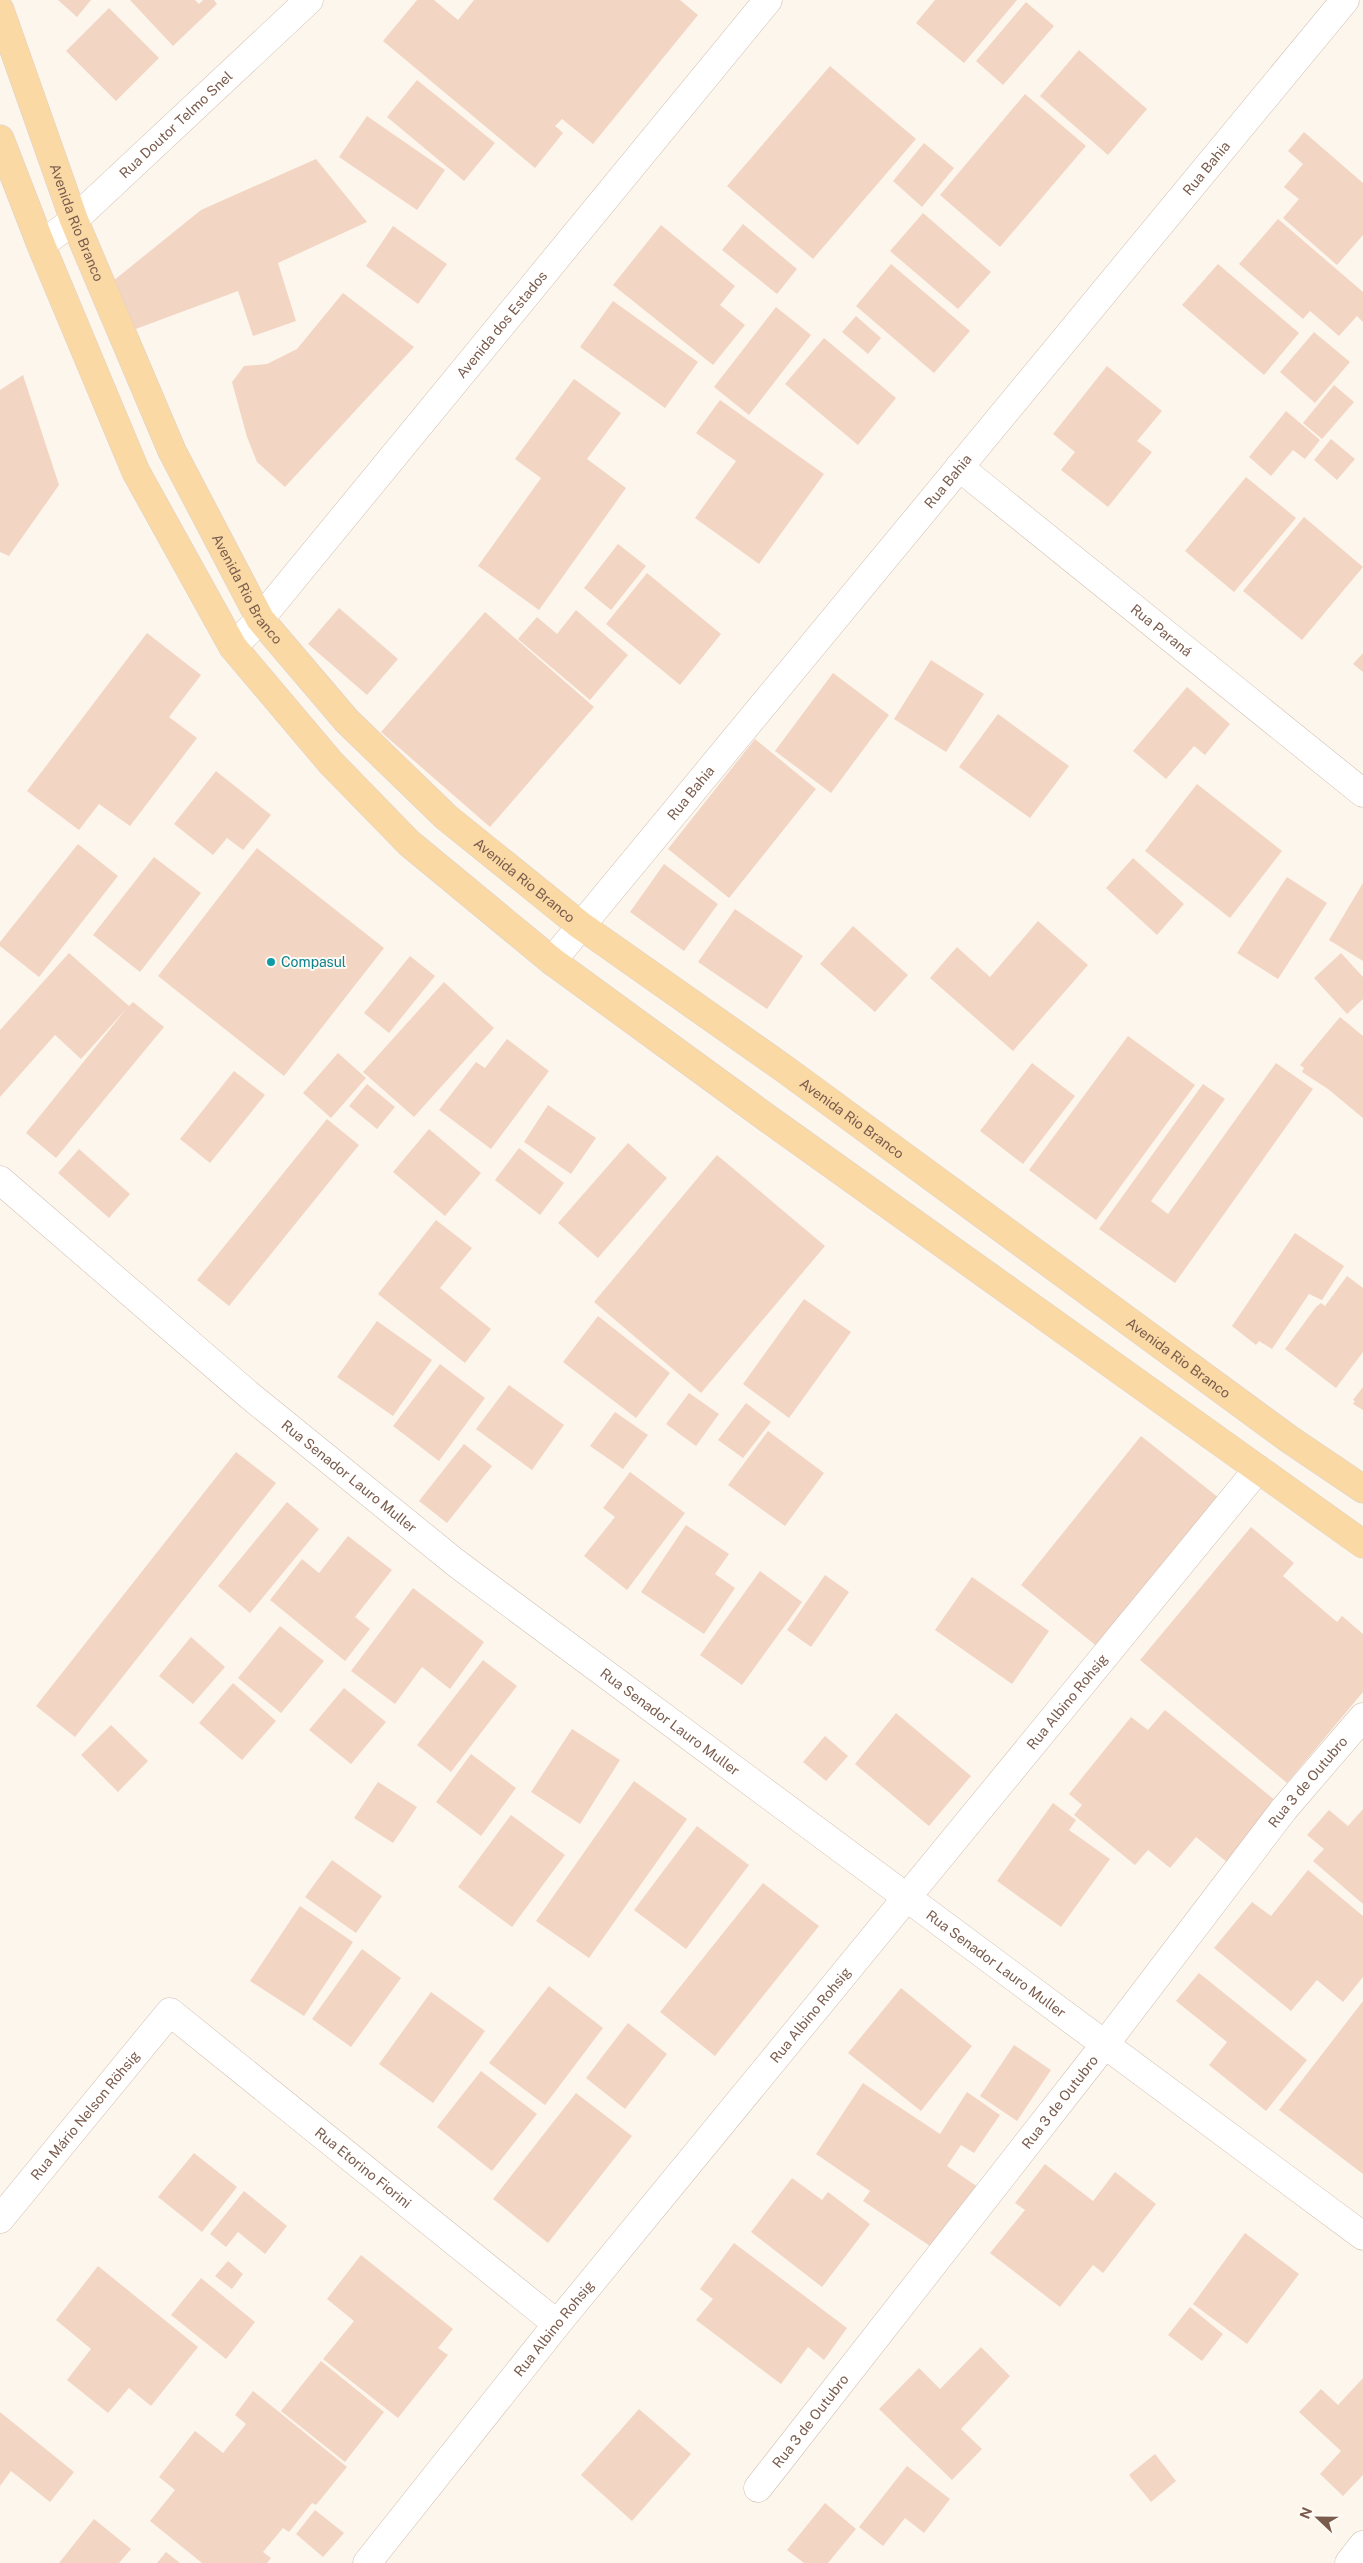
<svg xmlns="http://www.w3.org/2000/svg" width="1363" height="2563" viewBox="0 0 1363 2563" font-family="'Public Sans',sans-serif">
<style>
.building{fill:#f3d5c3}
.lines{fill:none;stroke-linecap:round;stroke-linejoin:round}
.minor-casing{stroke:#d1beb0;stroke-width:29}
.major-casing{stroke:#dad1cd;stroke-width:29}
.minor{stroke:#fff;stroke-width:28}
.major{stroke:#fbd9a5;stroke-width:28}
.culture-dot{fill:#0f9aa8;stroke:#fffaf3;stroke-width:2}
.labels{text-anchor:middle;stroke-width:4;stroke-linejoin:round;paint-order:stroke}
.street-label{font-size:14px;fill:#7a5c4d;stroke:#fffaf3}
.culture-label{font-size:14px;fill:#0d838f;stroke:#fffaf3;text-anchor:start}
</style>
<rect width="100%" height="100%" fill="#fdf6ec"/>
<path class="building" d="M58,0H91L77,17Z
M130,0H195L199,4L203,0H214L217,4L173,46Z
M417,0H434L458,20L474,0H680L698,15L593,144L562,119L555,126L563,133L535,168L383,41Z
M935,0H1017L964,63L916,23Z
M1026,2L1054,26L1003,85L976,61Z
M109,8L159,58L116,101L66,51Z
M1079,50L1147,109L1108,155L1040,96Z
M830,66L916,139L813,259L727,186Z
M417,80L495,143L464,181L387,117Z
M1025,94L1086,146L1000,247L940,195Z
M367,116L445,170L417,210L339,157Z
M1304,132L1363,183V235L1337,265L1283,218L1299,199L1284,187L1303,164L1288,151Z
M924,143L954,168L922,207L893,181Z
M316,159L367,222L278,263L296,321L253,336L238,291L133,330L113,281L201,210Z
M923,213L991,272L958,309L890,251Z
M1278,219L1363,292V322L1357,316L1339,336L1310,311L1303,319L1239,264Z
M743,224L797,269L777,294L722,250Z
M661,225L735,286L720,305L745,325L713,365L613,285Z
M393,226L447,264L418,304L366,266Z
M891,264L970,331L934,373L856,306Z
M1218,264L1299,333L1264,375L1182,305Z
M343,293L414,347L285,487L257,462L247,437L232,382L244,366L267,364L297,349Z
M613,301L698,362L665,408L580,347Z
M776,307L811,335L749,415L714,387Z
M856,316L881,338L868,354L842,332Z
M1314,332L1350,362L1315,403L1280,372Z
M824,338L896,398L858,445L785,384Z
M1107,366L1162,411L1137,441L1152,452L1108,507L1061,470L1075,452L1053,434Z
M23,375L59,485L9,556L0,552V390Z
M574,379L621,413L587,459L626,488L539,610L478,566L541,478L515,459Z
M1334,385L1354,402L1322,439L1303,423Z
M720,400L824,474L759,564L695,518L736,461L696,433Z
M1286,411L1320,440L1305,459L1293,450L1271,476L1249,457Z
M1331,439L1355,459L1337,480L1314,460Z
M1246,477L1296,518L1234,592L1185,551Z
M1304,517L1363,567L1302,640L1243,591Z
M618,544L646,566L611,610L584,588Z
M647,573L721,634L680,685L606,624Z
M339,608L398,659L367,695L308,644Z
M576,610L628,655L590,700L518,639L537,617L557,634Z
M485,612L594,707L490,827L381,732Z
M147,633L201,675L169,717L197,738L130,826L99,804L79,830L27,791Z
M1363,653V672L1353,664Z
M931,660L984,694L946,752L894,719Z
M833,673L889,715L831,793L775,751Z
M1187,687L1230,724L1205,755L1194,746L1166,779L1133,751Z
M998,714L1069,766L1030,818L959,767Z
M755,739L816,789L729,898L668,849Z
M216,771L271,815L243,850L227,838L213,855L174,824Z
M1197,784L1282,851L1230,918L1145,851Z
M78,844L118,876L39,977L0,946V942Z
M257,848L384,948L284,1076L158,976Z
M154,857L201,893L140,972L93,935Z
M1133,858L1184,904L1157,935L1106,888Z
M664,864L718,904L684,951L630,912Z
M1287,877L1327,903L1278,979L1237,953Z
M1363,883V961L1329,940Z
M735,909L803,956L767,1009L698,962Z
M1038,921L1088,965L1013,1051L930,978L957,947L990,977Z
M853,926L908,975L875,1012L820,964Z
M69,953L129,1006L133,1002L164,1027L56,1158L26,1133L127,1008L81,1059L55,1035L0,1097V1030Z
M1341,953L1363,977V999L1347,1014L1314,978Z
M410,956L435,976L389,1033L364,1013Z
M444,982L494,1028L414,1117L363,1072Z
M1340,1017L1363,1036V1118L1328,1089L1302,1072L1304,1068L1300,1065Z
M1128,1036L1195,1085L1096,1220L1029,1170Z
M507,1039L549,1071L491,1149L439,1110L476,1062L485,1068Z
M338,1053L366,1078L331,1118L303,1093Z
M1032,1063L1075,1096L1023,1164L980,1131Z
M1276,1063L1313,1089L1175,1283L1099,1229L1203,1084L1225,1099L1151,1201L1168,1214Z
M234,1071L265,1095L210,1163L180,1139Z
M367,1084L395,1107L377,1129L349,1106Z
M548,1105L596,1138L571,1174L524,1142Z
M327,1119L359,1145L229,1306L197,1280Z
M429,1129L481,1173L445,1216L393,1172Z
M628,1143L667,1178L598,1258L558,1223Z
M519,1148L564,1183L540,1215L495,1180Z
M79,1149L130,1194L109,1218L58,1173Z
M717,1155L825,1246L701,1393L594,1302Z
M436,1220L472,1248L440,1288L491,1329L465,1363L378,1294Z
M1295,1233L1344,1266L1322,1300L1309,1294L1272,1349L1259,1341L1256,1345L1232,1326Z
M1347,1276L1363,1288V1352L1336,1388L1285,1349L1316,1307L1321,1303L1325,1306Z
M804,1299L851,1332L789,1418L743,1384Z
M598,1316L670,1373L636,1418L563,1362Z
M377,1321L432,1360L393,1416L337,1377Z
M440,1364L485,1398L439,1461L393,1426Z
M509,1385L564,1425L532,1470L476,1429Z
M1363,1387V1410L1353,1404L1355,1401L1353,1400Z
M689,1393L719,1414L696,1446L666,1424Z
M746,1403L771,1422L743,1458L718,1440Z
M615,1412L648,1435L623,1469L590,1446Z
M768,1431L824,1473L785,1526L728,1485Z
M1141,1436L1219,1498L1099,1648L1021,1585Z
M464,1444L492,1466L447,1523L419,1501Z
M236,1452L276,1483L75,1737L36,1706Z
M630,1472L685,1513L627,1590L584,1556L615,1517L603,1508Z
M287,1502L319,1529L250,1613L218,1586Z
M686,1525L729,1554L715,1574L735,1588L704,1634L641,1592Z
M1251,1527L1294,1563L1283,1576L1337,1622L1342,1616L1363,1634V1692L1287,1783L1140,1660Z
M348,1536L392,1570L355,1617L370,1629L345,1661L270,1600L302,1559L319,1573Z
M760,1571L802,1602L742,1685L700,1655Z
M825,1575L849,1592L811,1647L787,1630Z
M972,1577L1049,1631L1012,1684L935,1630Z
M413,1588L484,1642L450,1689L422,1667L395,1704L351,1671Z
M280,1626L324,1661L281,1713L238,1678Z
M191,1637L225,1667L193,1704L159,1676Z
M483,1660L517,1686L451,1772L417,1745Z
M233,1683L276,1721L242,1760L199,1723Z
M344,1688L386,1722L351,1764L309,1730Z
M1165,1710L1282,1806L1233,1867L1196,1837L1170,1868L1148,1850L1135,1865L1074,1815L1082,1805L1069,1794L1131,1717L1148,1730Z
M896,1713L971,1776L929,1826L855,1764Z
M111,1725L148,1761L118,1792L81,1755Z
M572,1729L620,1760L580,1824L531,1792Z
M825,1736L848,1756L826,1781L803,1762Z
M471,1754L516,1788L481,1836L436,1802Z
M634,1781L687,1819L589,1958L536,1921Z
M378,1782L417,1807L393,1843L354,1818Z
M1053,1803L1076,1820L1069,1830L1110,1859L1061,1927L997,1881Z
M1363,1809V1904L1313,1861L1324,1849L1307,1835L1329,1810L1348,1826Z
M511,1815L565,1855L512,1927L458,1887Z
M697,1826L749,1865L686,1949L634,1910Z
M332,1860L382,1896L356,1933L305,1897Z
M1308,1870L1363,1916V1977L1343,2002L1317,1980L1291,2011L1214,1948L1252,1902L1271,1916Z
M763,1883L819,1926L715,2056L660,2012Z
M300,1906L353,1942L304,2016L250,1981Z
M362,1949L401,1978L351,2047L312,2019Z
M1199,1973L1307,2060L1266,2111L1209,2065L1227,2042L1176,2001Z
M549,1986L603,2028L545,2105L489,2063Z
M901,1988L972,2046L921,2111L848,2053Z
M431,1992L485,2031L433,2103L379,2064Z
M1363,2001V2174L1279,2110Z
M628,2023L667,2054L625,2109L586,2078Z
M1014,2045L1051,2070L1017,2121L980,2096Z
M481,2071L537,2114L492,2171L437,2127Z
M863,2083L940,2134L967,2092L1000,2115L974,2153L961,2145L947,2166L978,2187L936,2250L863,2201L870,2191L816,2154Z
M576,2093L632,2136L548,2243L493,2199Z
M194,2153L237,2187L202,2232L158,2197Z
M1045,2164L1093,2201L1115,2172L1156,2204L1103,2273L1093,2265L1060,2307L990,2253L1025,2210L1015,2203Z
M792,2178L822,2200L828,2192L870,2224L822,2287L751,2232Z
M244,2191L287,2226L265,2254L238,2232L226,2247L210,2234Z
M1245,2233L1299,2274L1247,2344L1193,2304Z
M734,2243L847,2328L824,2360L808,2347L781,2384L696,2320L713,2299L700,2289Z
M361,2255L453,2329L438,2348L448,2355L398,2418L323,2359L354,2321L327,2299Z
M228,2261L243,2274L232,2289L215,2276Z
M98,2266L198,2347L151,2406L129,2388L108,2413L67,2380L91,2349L56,2320Z
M201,2278L255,2322L226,2359L171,2315Z
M1190,2307L1223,2334L1202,2361L1168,2335Z
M981,2347L1010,2376L961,2429L982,2449L952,2480L879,2409L919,2368L940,2389Z
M321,2361L384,2412L345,2462L281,2411Z
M1363,2378V2475L1343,2496L1320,2474L1341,2451L1299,2412L1321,2389L1338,2405Z
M253,2391L347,2467L316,2505L312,2503L289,2532L283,2528L263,2552L271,2558L267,2563H202L150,2521L175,2490L159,2477L195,2431L223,2453L246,2424L235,2415Z
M639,2409L691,2454L632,2521L581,2475Z
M0,2412L74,2472L50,2502L11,2471L0,2486Z
M1155,2454L1176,2481L1151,2502L1129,2475Z
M907,2466L950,2499L924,2533L905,2518L883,2546L859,2527Z
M825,2503L856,2529L828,2563H804L787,2550Z
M315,2510L344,2533L323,2557L296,2534Z
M94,2519L131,2549L119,2563H59Z
M166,2552L180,2563H157Z"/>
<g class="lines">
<g class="minor-casing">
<g id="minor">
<path id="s1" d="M41,245L74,220L309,0"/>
<path id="s2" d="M959,467L1363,793"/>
<path id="s3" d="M233,647L260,619L768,0"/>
<path id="s4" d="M552,961L1345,0"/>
<path id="s5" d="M0,1180L249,1395L456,1563L1363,2236"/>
<path id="s6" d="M0,2219L170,2012L557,2324"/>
<path id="s7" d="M758,2488L1106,2043L1284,1809L1363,1717"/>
<path id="s8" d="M367,2563L557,2324L1258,1469"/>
<path d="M1349,2563L1363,2545"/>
</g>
</g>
<g class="major-casing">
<g id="major">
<path id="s9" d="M0,10L74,220L172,451L260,619L347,721L446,817L580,925L786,1070L1289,1439L1363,1489"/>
<path d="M0,139L41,245L136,472L233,647L331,763L409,843L552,961L767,1118L1363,1544"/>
</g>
</g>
<use href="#minor" class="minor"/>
<use href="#major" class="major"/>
</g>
<circle class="culture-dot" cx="271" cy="962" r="5"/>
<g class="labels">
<g class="street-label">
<text dy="5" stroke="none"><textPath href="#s1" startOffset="181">Rua Doutor Telmo Snel</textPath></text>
<text dy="5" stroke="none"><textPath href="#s4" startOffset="1028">Rua Bahia</textPath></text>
<text dy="5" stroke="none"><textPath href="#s9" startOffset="226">Avenida Rio Branco</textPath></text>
<text dy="5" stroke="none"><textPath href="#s3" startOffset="420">Avenida dos Estados</textPath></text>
<text dy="5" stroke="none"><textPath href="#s4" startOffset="622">Rua Bahia</textPath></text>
<text dy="5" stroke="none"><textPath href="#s9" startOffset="631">Avenida Rio Branco</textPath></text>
<text dy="5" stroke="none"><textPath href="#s2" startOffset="260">Rua Paraná</textPath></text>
<text dy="5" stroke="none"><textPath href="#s4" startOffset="218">Rua Bahia</textPath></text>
<text dy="5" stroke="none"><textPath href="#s9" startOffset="1036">Avenida Rio Branco</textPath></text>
<text dy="5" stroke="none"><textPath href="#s9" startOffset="1441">Avenida Rio Branco</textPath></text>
<text dy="5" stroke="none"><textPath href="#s9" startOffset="1846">Avenida Rio Branco</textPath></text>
<text dy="5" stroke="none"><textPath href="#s5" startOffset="458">Rua Senador Lauro Muller</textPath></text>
<text dy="5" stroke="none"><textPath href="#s8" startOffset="1110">Rua Albino Rohsig</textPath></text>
<text dy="5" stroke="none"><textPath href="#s5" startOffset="862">Rua Senador Lauro Muller</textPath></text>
<text dy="5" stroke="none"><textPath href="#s7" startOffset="895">Rua 3 de Outubro</textPath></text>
<text dy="5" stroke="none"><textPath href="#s5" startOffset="1268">Rua Senador Lauro Muller</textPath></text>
<text dy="5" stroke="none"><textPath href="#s8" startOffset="705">Rua Albino Rohsig</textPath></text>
<text dy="5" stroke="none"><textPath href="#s7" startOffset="490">Rua 3 de Outubro</textPath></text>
<text dy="5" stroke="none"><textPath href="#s6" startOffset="134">Rua Mário Nelson Röhsig</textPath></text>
<text dy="5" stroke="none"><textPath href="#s6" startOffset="516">Rua Etorino Fiorini</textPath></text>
<text dy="5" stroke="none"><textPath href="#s8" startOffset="300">Rua Albino Rohsig</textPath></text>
<text dy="5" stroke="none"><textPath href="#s7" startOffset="85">Rua 3 de Outubro</textPath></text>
</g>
<g class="culture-label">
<text x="281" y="967">Compasul</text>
</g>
</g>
<g transform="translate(1318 2518) rotate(292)" stroke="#fffaf3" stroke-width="4" paint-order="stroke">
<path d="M0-4L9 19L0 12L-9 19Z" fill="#7a5c4d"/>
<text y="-8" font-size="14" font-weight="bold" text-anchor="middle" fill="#7a5c4d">N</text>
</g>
</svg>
